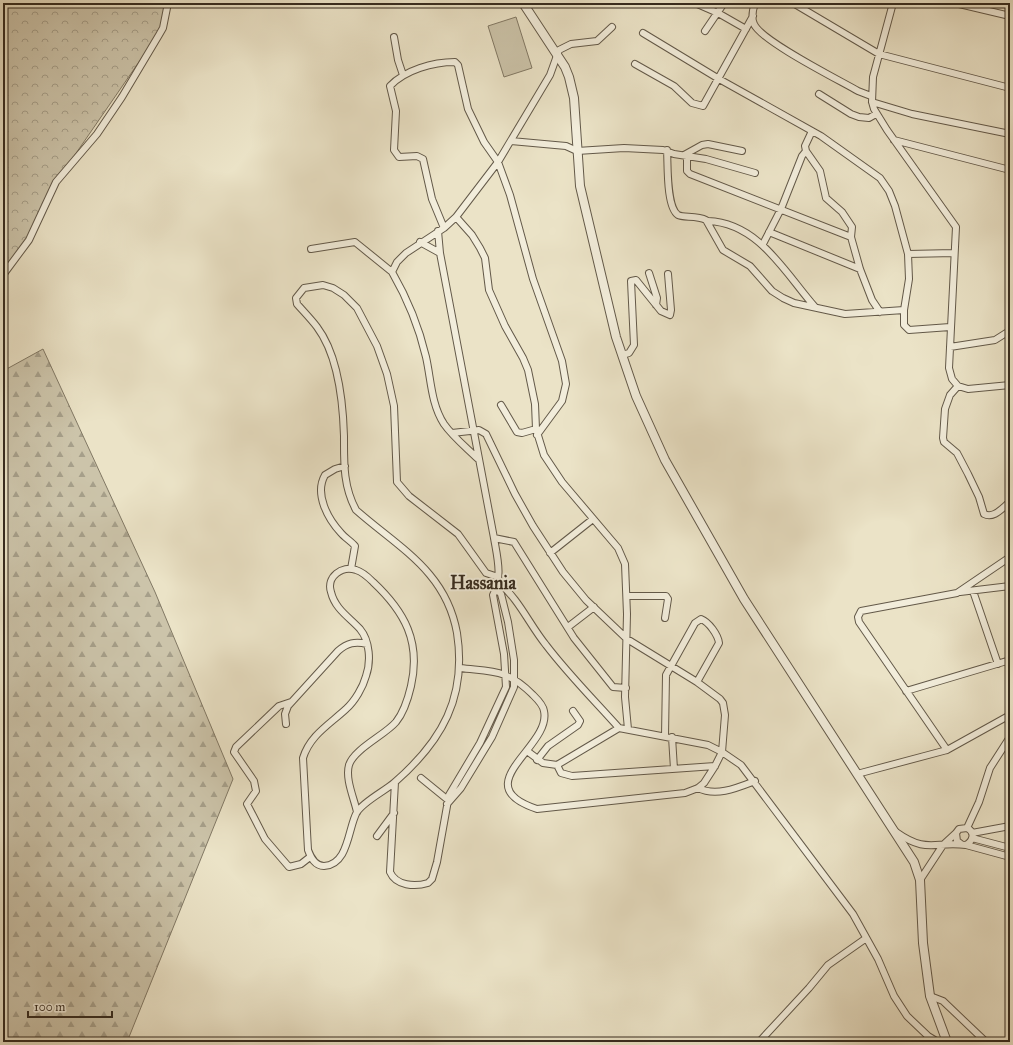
<svg xmlns="http://www.w3.org/2000/svg" width="1013" height="1045" viewBox="0 0 1013 1045" font-family="'IM FELL Great Primer',serif">
<style>
.grass{fill:#ccc4aa;stroke:#817864}
.forest{fill:url(#forest-firs);stroke:#817864}
.park{fill:url(#park-crowns);stroke:#817864}
.lines{fill:none;stroke-linecap:round;stroke-linejoin:round}
.minor-casing{stroke:#635949;stroke-width:8}
.tertiary-casing{stroke:#635949;stroke-width:10}
.minor{stroke:#f2eddb;stroke-width:6}
.tertiary{stroke:#f2eddb;stroke-width:8}
.labels{text-anchor:middle;stroke-width:4;stroke-linejoin:round;paint-order:stroke}
.district-label{font-size:18px;font-weight:bold;fill:#362b1f;stroke:#f2eddb}
</style>
<defs>
<pattern id="forest-firs" width="22" height="20" patternUnits="userSpaceOnUse"><rect width="22" height="20" fill="#ccc4aa"/><path d="M5 1l3.5 6h-7zM16 11l3.5 6h-7z" fill="#a69f8a"/></pattern>
<pattern id="park-crowns" width="20" height="18" patternUnits="userSpaceOnUse"><rect width="20" height="18" fill="#ccc4aa"/><path d="M2 6a3 3 0 1 1 6 0M12 15a3 3 0 1 1 6 0" fill="none" stroke="#a69f8a"/></pattern>
</defs>
<rect width="100%" height="100%" fill="#ebe3c7"/>
<filter id="stains"><feTurbulence type="fractalNoise" baseFrequency=".005" numOctaves="4"/><feColorMatrix values="0 0 0 0 .2 0 0 0 0 .09 0 0 0 0 .02 0 0 0 .5 -.17"/></filter>
<radialGradient id="worn" r=".72"><stop offset=".6" stop-color="#630" stop-opacity="0"/><stop offset="1" stop-color="#630" stop-opacity=".3"/></radialGradient>
<path class="grass" d="M516,17L532,68L504,77L488,26Z"/>
<path class="forest" d="M43,349L155,592L233,779L127,1042H3V371Z"/>
<path class="park" d="M3,3H166L161,30L61,175L35,230L3,270Z"/>
<g class="lines">
<g class="minor-casing">
<path id="minor" d="M695,3L718,13L746,29
M755,3C753,9 751,18 754,24C761,41 839,80 858,91L871,96
M793,3L879,54L1010,88
M893,3L873,77L872,102L874,109L887,130L956,227L949,368L952,379L958,386L968,389L1010,385
M955,3L1010,16
M705,31L724,3
M643,33L719,79L821,136L880,178L889,191L895,206L908,254L909,279L904,310V325L909,330L950,327
M394,37L398,60L403,75
M635,64L674,86L692,103L703,106L753,16
M819,94L851,114L859,117L869,118L876,114
M872,102L912,114L1010,134
M812,131L805,146L806,151L820,171L826,198L842,212L852,227L851,237L860,269L872,300L880,312
M894,140L1010,170
M511,141L566,146L577,151L624,148L663,150L674,154L706,159L755,173
M667,150C668,164 666,207 678,215C683,218 697,215 706,220L723,250L750,266L772,291L783,298L794,303L845,314L904,310
M684,155L702,145L708,144L742,151
M687,156V171L690,174L851,237
M456,217L472,235L480,248L485,258L489,290L505,326L523,358L528,370L535,404L536,429L544,455L562,482L618,548L625,564L627,614L625,697L628,729
M708,221C759,223 785,273 815,307
M444,228L432,199L423,159L417,156L399,157L394,150L396,111L390,86C405,70 433,62 455,62L458,65L468,109L484,142L498,162L510,195L533,279L562,361L566,384L562,401L537,435
M769,232L860,269
M420,242L440,253L438,231
M763,244L781,209L802,156L806,151
M311,249L355,242L392,272
M908,254L954,253
M649,273L657,298L656,305
M3,275L29,240L56,182L97,134L122,97L159,35L163,28L168,3
M950,347L995,340L1006,333H1010
M622,355L629,353L634,345L631,281L636,280L661,311L670,315L671,310L668,274
M958,386L950,395L945,409L943,438L944,442L957,453L968,474L979,497L984,514C994,519 1002,508 1010,502
M501,405L517,432L522,433L536,429
M452,433L479,430L486,434L515,494L533,526L563,572L586,600L627,639L697,682L720,699L723,703L725,715L722,752L715,766L704,783L698,788L685,793L537,809C464,785 552,747 544,711C543,704 536,698 532,694C507,669 493,672 460,668
M478,459C467,448 453,437 444,424C431,404 431,379 426,357C419,327 407,298 392,272L397,262L406,253L444,228L456,217L498,162L550,75L559,50L571,44L597,41L612,27
M345,466L335,469L325,475C314,494 328,519 341,533C345,538 351,541 355,546L351,569
M494,538L514,542L574,638L613,687L626,688
M550,553L593,519
M498,582C519,599 529,624 546,645C568,674 594,700 619,728
M973,591L998,664
M960,592L1010,586
M627,596H666L668,599L665,618
M568,627L594,607
M906,691L1010,660
M291,702L279,706L236,747L234,752L254,781L256,791L247,804L265,839L289,867L301,864L310,857
M286,724L285,714L288,706L338,651C347,643 355,641 367,644
M665,736L666,675L695,623L701,619C709,622 718,635 719,643L697,682
M672,737L674,769
M947,750L859,622L858,617L861,611L957,593L1010,557
M527,751L543,763L557,765L619,728L708,745L722,752L741,765L853,914L878,959L894,996L907,1016L928,1036L938,1042
M537,760L548,746L578,725L580,721L573,711
M557,765L561,773L572,776L715,766
M857,774L947,750L1010,715
M421,778L448,800
M395,782L390,872C396,886 415,887 428,883L432,879L437,862L449,795L480,743L506,687L504,654L493,595C503,578 497,556 494,538L440,253
M698,788C716,797 737,788 755,781
M447,804L461,788L492,737L514,687V660L508,622L501,594L496,589
M357,812C354,798 345,779 349,765C354,749 385,735 396,722C404,712 408,699 411,686C421,642 405,612 373,582C368,577 363,572 356,570C342,565 326,577 331,592C335,609 349,617 360,629C370,641 371,662 366,676C363,687 355,701 346,709C330,724 310,735 303,758L308,850C311,858 315,866 324,866C349,865 348,827 357,812C364,801 385,791 395,782C442,741 467,697 457,633C446,571 399,548 356,510C343,486 344,462 344,436C343,402 338,355 317,327C311,319 304,312 297,304L296,298L304,288L323,285L333,288L344,295L357,308L377,346L387,374L394,406L397,482L409,496L458,534L486,573L498,577
M967,828L979,802L990,768L1010,737
M896,832C927,854 934,841 966,845C974,840 975,832 967,828L959,829L956,833L957,841L961,844
M972,833L1010,826
M377,836L394,813
M972,838L1010,848
M966,845L1010,857
M920,880L943,845L956,833
M930,996L943,1001L986,1042
M759,1042L809,988L828,965L865,939"/>
</g>
<g class="tertiary-casing">
<path id="tertiary" d="M523,3L565,67L569,77L574,98L580,186L616,337L636,396L665,460L744,599L914,862L920,880L923,943L930,996L947,1042"/>
</g>
<use href="#minor" class="minor"/>
<use href="#tertiary" class="tertiary"/>
</g>
<g class="labels">
<g class="district-label">
<text x="483" y="589">Hassania</text>
</g>
</g>
<rect width="1013" height="1045" fill="none" stroke="#ebe3c7" stroke-width="16"/>
<rect x="4" y="4" width="1005" height="1037" fill="none" stroke="#362b1f" stroke-width="2"/>
<rect x="8" y="8" width="997" height="1029" fill="none" stroke="#362b1f"/>
<path d="M28 1011v6h84v-6" fill="none" stroke="#362b1f" stroke-width="2"/>
<text x="34" y="1011" font-size="12" fill="#362b1f" stroke="#f2eddb" stroke-width="3" paint-order="stroke">100 m</text>
<rect width="100%" height="100%" filter="url(#stains)"/>
<rect width="100%" height="100%" fill="url(#worn)"/>
</svg>
